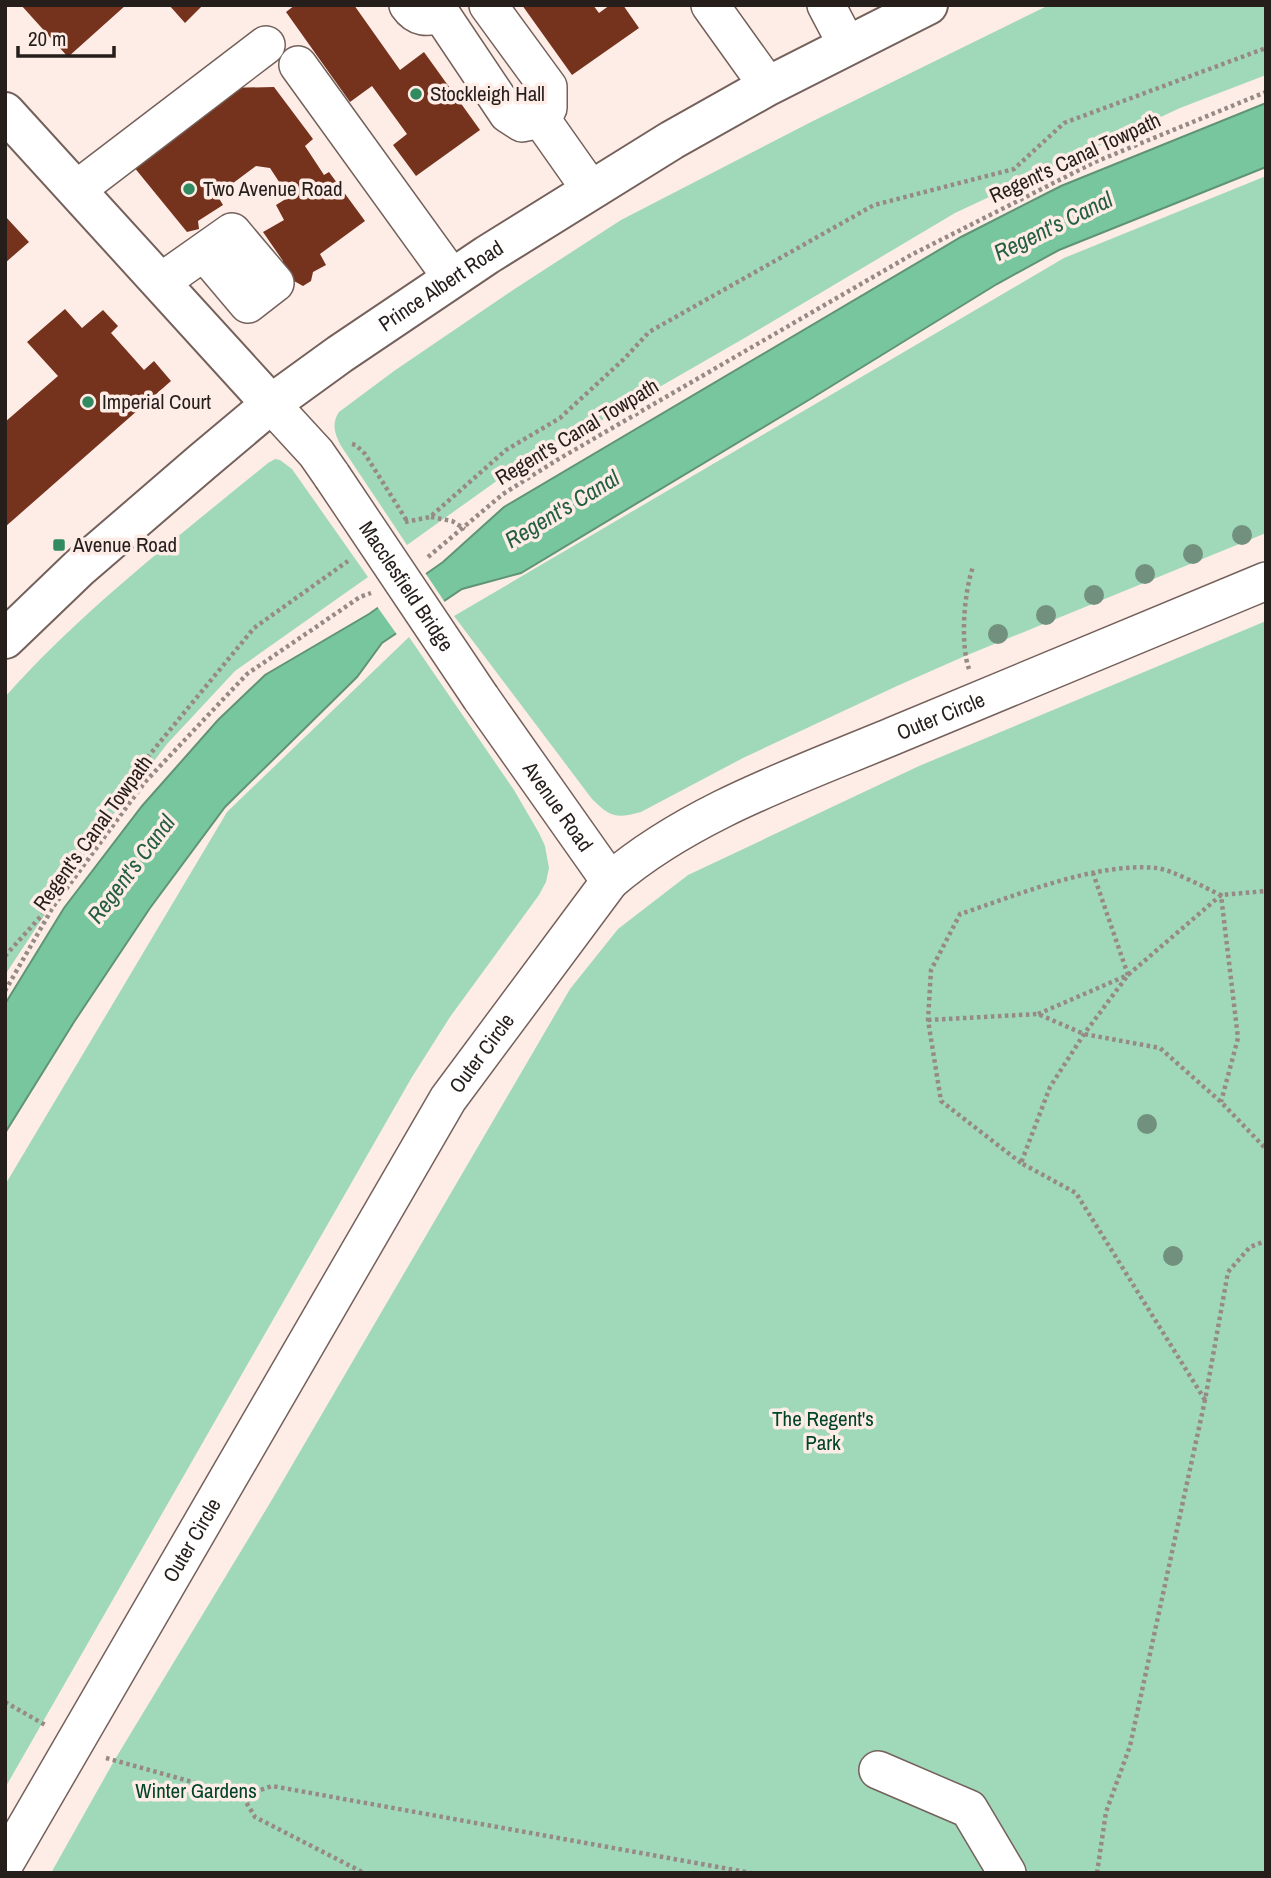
<svg xmlns="http://www.w3.org/2000/svg" width="1271" height="1878" viewBox="0 0 1271 1878" font-family="'Archivo Narrow',sans-serif">
<style>
.green{fill:#a0d9b9}
.water{fill:#78c69d;stroke:#5f9476;stroke-width:2}
.pier{fill:#feece6}
.building{fill:#75331d}
.lines{fill:none;stroke-linecap:round;stroke-linejoin:round}
.minor-casing{stroke:#74615b;stroke-width:40}
.major-casing{stroke:#74615b;stroke-width:42}
.path{stroke:#978a86;stroke-width:4.5;stroke-dasharray:3.5 3.5;stroke-linecap:butt}
.minor{stroke:#fff;stroke-width:37}
.major{stroke:#fff;stroke-width:38}
.minor-bridge-casing{stroke:#74615b;stroke-width:40;stroke-linecap:butt}
.minor-bridge{stroke:#fff;stroke-width:37}
.tree{fill:#72907e}
.poi-dot{fill:#308b61;stroke:#feece6;stroke-width:2.5}
.labels{text-anchor:middle;stroke-width:7;stroke-linejoin:round;paint-order:stroke}
.poi-label{font-size:21px;fill:#251e1b;stroke:#feece6;text-anchor:start}
.street-label{font-size:21px;fill:#251e1b;stroke:#feece6}
.park-label{font-size:21px;fill:#004429;stroke:#feece6}
.water-label{font-size:23px;font-style:italic;fill:#255f43;stroke:#feece6}
</style>
<rect width="100%" height="100%" fill="#feece6"/>
<path class="green" d="M1049,5H1266V75L1180,108L955,213L748,336L498,480L407,545L341,446C335,434 331,424 339,412L394,371L513,290L621,220L813,121Z
M1266,176V533L965,656L897,686L743,758L641,812C616,819 610,817 592,799L454,616L1064,258Z
M275,459L280,460L292,469L368,577L235,671L167,744L96,837L5,975V697C83,609 178,537 268,463Z
M1266,621V1873H51L114,1761L270,1503L570,989L618,929L688,875L919,766Z
M409,637L514,790L539,833L545,846L549,868L546,882L539,895L450,1017L412,1077L5,1788V1185L227,812Z"/>
<path class="water" d="M1266,103V167L1059,250L997,284L812,398L521,573L462,589L382,643L357,677L225,807L150,908L74,1022L5,1133V1004L64,908L142,806L218,720L265,675L369,614L443,562L504,507L961,237L1061,186Z"/>
<path class="pier" d="M424,571L446,604L398,636L376,605Z"/>
<path class="building" d="M21,5H126L68,57Z
M169,5H203L185,23Z
M295,5H354L400,70L424,52L480,130L416,176L393,145L407,134L372,86L350,102L286,12Z
M522,5H593L599,13L610,5H623L639,28L572,75Z
M274,87L313,139L305,146L324,175L329,172L365,221L320,254L326,265L313,272L311,281L303,286L294,281L282,268L283,261L263,232L284,220L276,205L289,197L270,168L256,166L217,195L223,205L198,221L199,229L187,232L129,161L224,88Z
M5,216L29,242L5,263Z
M65,309L82,328L103,310L118,326L111,333L144,370L154,361L171,381L5,527V422L58,376L27,342Z"/>
<g class="lines">
<g class="minor-casing">
<g id="minor">
<path d="M408,5C417,18 427,18 441,14L508,114L522,123L541,119L548,108V87L488,5"/>
<path d="M710,5L768,86"/>
<path d="M826,5L847,45"/>
<path d="M298,65L452,278"/>
<path d="M541,119L591,190"/>
<path d="M76,190L266,45"/>
<path d="M161,282L232,232L275,283L248,304L204,252"/>
<path d="M271,404L316,453L332,476"/>
<path id="s1" d="M481,698L610,881"/>
<path d="M878,1770L969,1809L1007,1873"/>
<path id="s2" d="M5,1863L448,1099L610,881C689,813 797,776 893,736C1017,685 1141,633 1266,581"/>
</g>
</g>
<g class="major-casing">
<g id="major">
<path d="M5,112L271,404"/>
<path id="s3" d="M5,639L79,568L202,462L271,404L340,354L487,255L672,140L768,86L928,5"/>
</g>
</g>
<path class="path" d="M352,444L356,445L365,454L407,521
M431,517L452,521L465,529
M405,522L430,517L506,450L560,418L625,358L649,332L874,205L1014,169L1064,123L1266,48
M428,557L503,494L557,460L911,255L1095,162L1266,92
M969,669C960,644 964,592 973,567
M5,956L42,915L95,826L155,748L254,628L348,561
M5,991L53,907L145,782L247,674L360,597L371,593
M1038,1014L1128,975L1093,873
M928,1020L1038,1014L1084,1034L1160,1048L1221,1102L1266,1149
M1021,1163L941,1101L928,1020L931,970L960,914C1018,895 1096,862 1156,868C1171,869 1205,888 1221,895L1238,1038L1221,1102
M1205,1400L1076,1193L1021,1163L1050,1087L1084,1034L1128,975L1221,895L1266,891
M5,1702L47,1726
M106,1758L243,1796L272,1786L751,1873
M243,1797L255,1817L364,1873
M1097,1873L1106,1812L1130,1746L1205,1400L1228,1272L1250,1247L1266,1241"/>
<use href="#minor" class="minor"/>
<use href="#major" class="major"/>
<g class="minor-bridge-casing">
<g id="minor-bridge">
<path id="s4" d="M332,476L481,698"/>
</g>
</g>
<use href="#minor-bridge" class="minor-bridge"/>
</g>
<g class="tree">
<circle cx="1242" cy="535" r="10"/>
<circle cx="1193" cy="554" r="10"/>
<circle cx="1145" cy="574" r="10"/>
<circle cx="1094" cy="595" r="10"/>
<circle cx="1046" cy="615" r="10"/>
<circle cx="998" cy="634" r="10"/>
<circle cx="1147" cy="1124" r="10"/>
<circle cx="1173" cy="1256" r="10"/>
</g>
<g class="poi-dot">
<circle cx="416" cy="94" r="7"/>
<circle cx="189" cy="189" r="7"/>
<circle cx="88" cy="402" r="7"/>
<rect x="52" y="538" width="14" height="14" rx="3.5"/>
</g>
<g class="labels">
<g class="poi-label">
<text x="430" y="101">Stockleigh Hall</text>
<text x="203" y="196">Two Avenue Road</text>
<text x="102" y="409">Imperial Court</text>
<text x="73" y="552">Avenue Road</text>
</g>
<g class="street-label">
<text transform="translate(1075 158) rotate(-25)" y="7">Regent's Canal Towpath</text>
<text dy="7" stroke="none"><textPath href="#s3" startOffset="562">Prince Albert Road</textPath></text>
<text transform="translate(577 432) rotate(-31)" y="7">Regent's Canal Towpath</text>
<text dy="7" stroke="none"><textPath href="#s4" startOffset="133">Macclesfield Bridge</textPath></text>
<text dy="7" stroke="none"><textPath href="#s2" startOffset="1526">Outer Circle</textPath></text>
<text dy="7" stroke="none"><textPath href="#s1" startOffset="133">Avenue Road</textPath></text>
<text transform="translate(93 833) rotate(-54)" y="7">Regent's Canal Towpath</text>
<text dy="7" stroke="none"><textPath href="#s2" startOffset="940">Outer Circle</textPath></text>
<text dy="7" stroke="none"><textPath href="#s2" startOffset="373">Outer Circle</textPath></text>
</g>
<g class="park-label">
<text x="823" y="1426">The Regent's<tspan x="823" dy="24">Park</tspan></text>
<text x="196" y="1798">Winter Gardens</text>
</g>
<g class="water-label">
<text transform="translate(1053 226) rotate(-26)" y="8">Regent's Canal</text>
<text transform="translate(562 509) rotate(-31)" y="8">Regent's Canal</text>
<text transform="translate(131 869) rotate(-53)" y="8">Regent's Canal</text>
</g>
</g>
<rect width="1271" height="1878" fill="none" stroke="#251e1b" stroke-width="14"/>
<path d="M18 46v10h96v-10" fill="none" stroke="#251e1b" stroke-width="3.5"/>
<text x="28" y="46" font-size="21" fill="#251e1b" stroke="#feece6" stroke-width="5" paint-order="stroke">20 m</text>
</svg>
